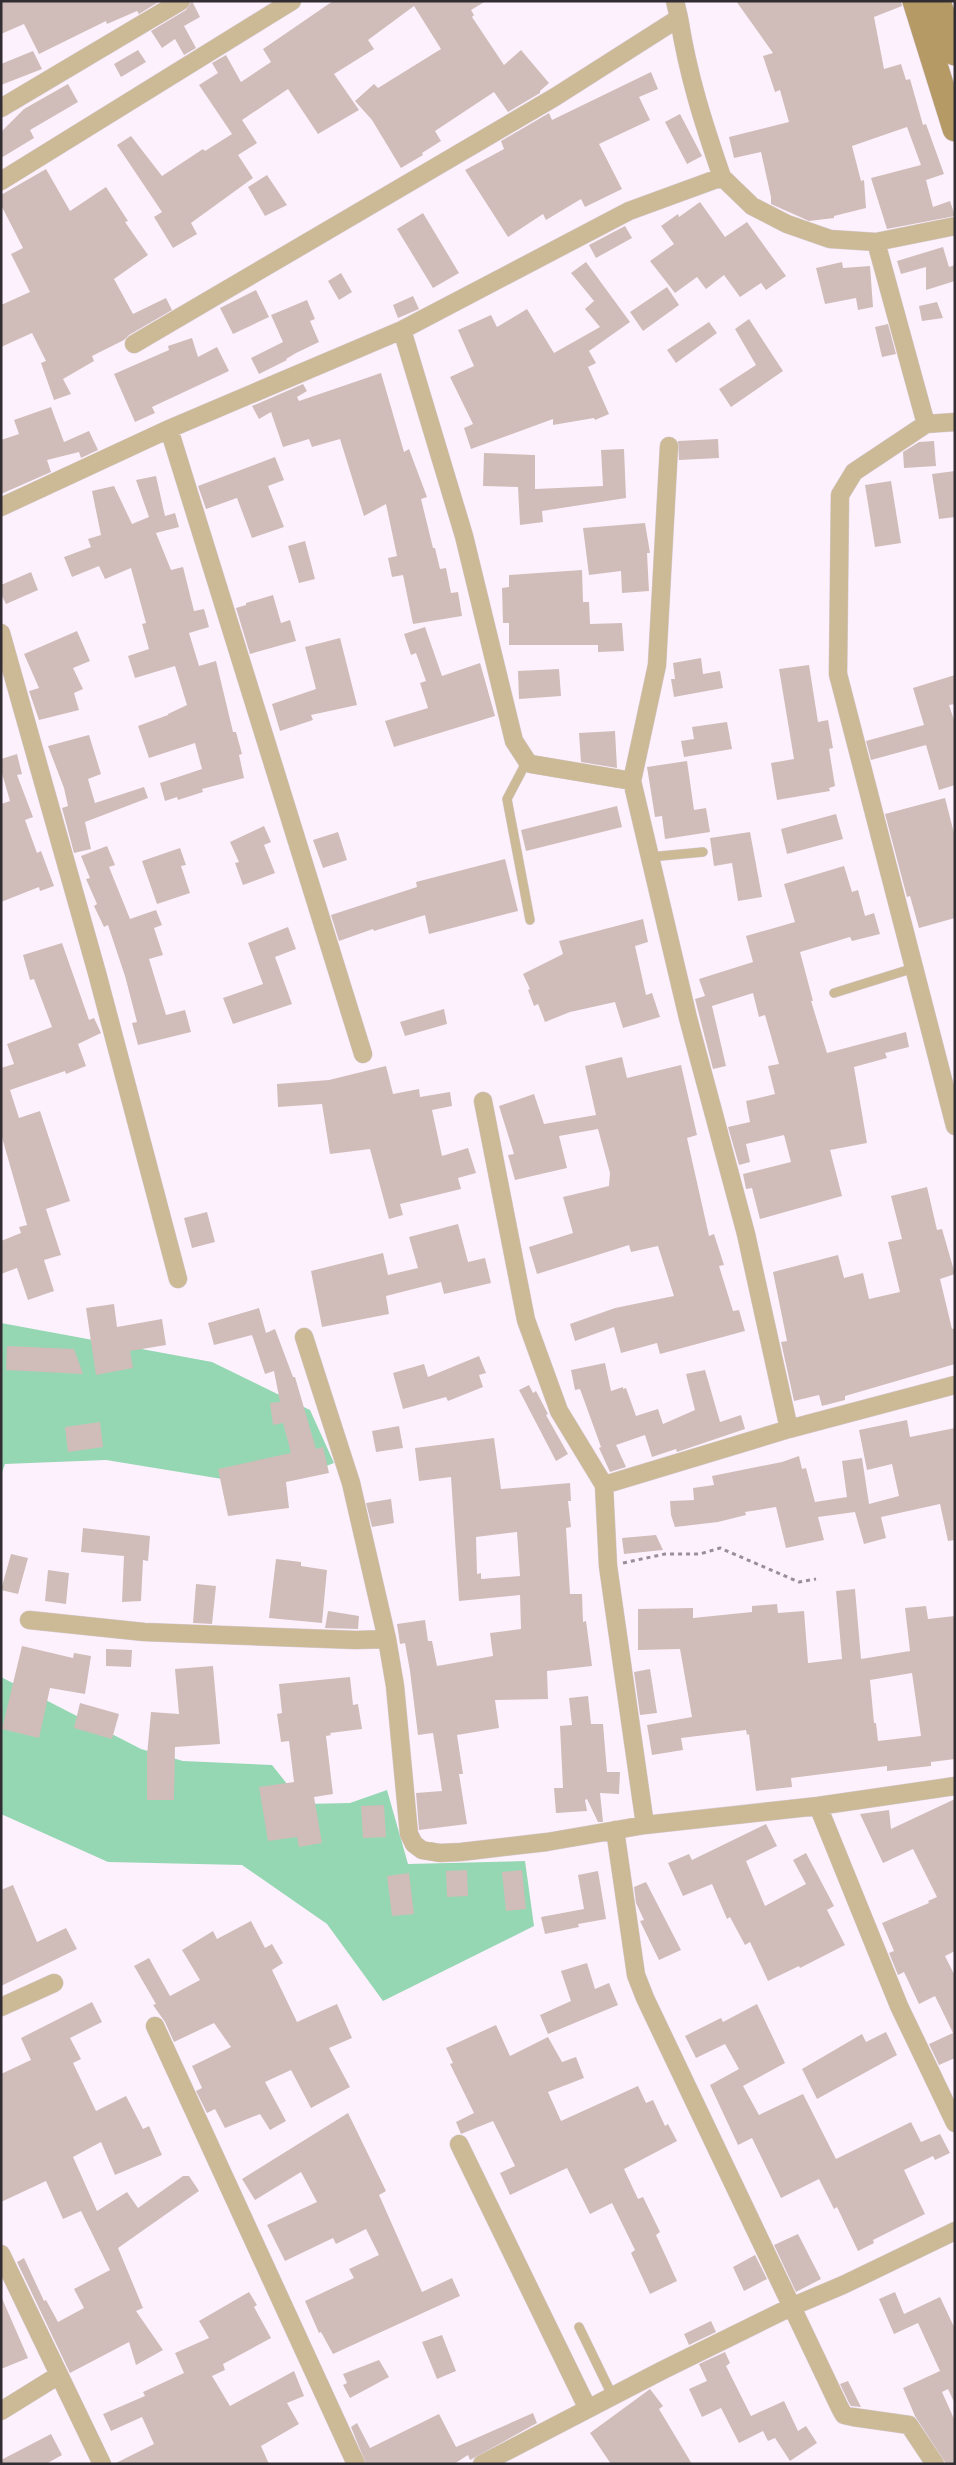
<svg xmlns="http://www.w3.org/2000/svg" width="956" height="2465" viewBox="0 0 956 2465" font-family="'Varela Round',sans-serif">
<style>
.green{fill:#95d7b2}
.building{fill:#d0bdb9;fill-rule:evenodd}
.lines{fill:none;stroke-linecap:round;stroke-linejoin:round}
.lane-casing{stroke:#d9ced9;stroke-width:10}
.street-casing{stroke:#d9ced9;stroke-width:19}
.secondary-casing{stroke:#d9ced9;stroke-width:26}
.path{stroke:#988f98;stroke-width:3;stroke-dasharray:4 4;stroke-linecap:butt}
.lane{stroke:#ccb996;stroke-width:9}
.street{stroke:#ccb996;stroke-width:18}
.secondary{stroke:#b69a65;stroke-width:25}
</style>
<rect width="100%" height="100%" fill="#fef1fe"/>
<path class="green" d="M1,1323L212,1362L310,1410L334,1463L271,1487L106,1460L5,1464L1,1475Z
M1,1677L141,1749L183,1761L272,1765L303,1804L350,1803L387,1790L408,1864L525,1861L534,1926L383,2001L327,1924L242,1865L108,1862L1,1814Z"/>
<path class="building" d="M1,1H160L139,14L137,11L107,24L106,21L39,54L24,24L1,34Z
M192,1L200,17L184,26L196,48L184,55L175,39L162,48L151,31L186,10Z
M333,1H486L471,10L474,15L472,17L504,65L521,50L549,83L540,91V93L508,112L494,92L435,131L441,141L422,153L423,155L401,168L372,120L355,101L374,84L378,88L441,49L414,6L368,40L374,49L334,74L359,110L318,134L288,89L242,120L257,143L238,155L253,178L191,223L197,234L173,248L154,217L162,212L117,145L131,136L162,176L203,149L205,151L232,134L199,85L218,73L212,63L226,55L241,82L271,62L263,49Z
M736,1H901L902,6L874,17L884,69L901,64L906,80L910,79L923,125L926,124L944,174L926,180L933,207L950,201L955,216L887,229L871,178L921,165L907,127L852,146L861,181L864,180L866,208L834,216V218L809,221L771,204V197L761,152L734,158L729,137L789,122L780,90L775,92L763,56L773,53Z
M138,50L146,62L121,77L114,64Z
M33,51L42,69L1,85V64Z
M651,72L658,89L639,97L650,120L599,144L622,189L585,207L581,199L546,220L543,214L508,237L465,170L504,149L501,141L549,113L552,120Z
M68,84L78,102L30,130L34,138L1,158V132L24,109Z
M680,114L702,156L687,164L665,122Z
M46,169L70,211L106,187L128,221L125,222L148,255L114,279L133,314L166,298L172,310L129,335L124,340L92,356L94,361L63,379L71,394L54,400L41,363L46,361L32,333L1,347V305L30,292L11,254L23,248L1,205V195Z
M267,175L287,205L265,216L248,187Z
M700,202L725,237L747,222L786,276L766,290L761,283L740,297L724,275L706,289L697,277L675,293L650,261L674,244L661,226L678,214L679,217Z
M423,213L459,273L433,288L397,229Z
M625,226L632,238L596,258L589,245Z
M943,247L949,267L955,265V281L926,290V267L901,274L897,261Z
M586,262L630,322L589,351L596,363L588,367L609,414L595,420L594,418L553,425V419L471,449L464,428L473,424L450,377L474,366L458,330L491,315L497,327L527,309L554,353L600,327L585,309L594,301L571,273Z
M842,262L843,268L870,266L873,307L858,310L856,298L825,304L816,268Z
M341,273L352,292L339,300L328,281Z
M667,287L679,305L643,331L630,312Z
M256,290L269,317L233,334L220,308Z
M413,296L419,309L398,318L393,305Z
M307,300L315,319L310,321L319,342L296,353L286,359L287,360L259,374L251,358L283,342L271,315Z
M937,302L943,318L922,321L919,306Z
M749,319L783,371L731,407L719,389L756,365L735,329Z
M709,322L717,333L676,363L667,350Z
M888,324L896,354L882,357L875,327Z
M192,338L198,357L217,347L229,371L152,407L155,413L135,422L114,374L169,350L168,346Z
M381,373L404,452L409,449L427,497L421,499L433,548H435L440,569L446,568L451,593L458,592L462,616L413,624L403,575L392,577L388,558L397,556L386,504L364,516L340,439L312,447L309,439L283,447L271,412L259,419L252,406L303,384L307,391L297,397L299,401Z
M51,407L64,442L89,431L98,450L81,458L79,452L47,460L51,472L1,494V440L19,434L14,420Z
M718,439L719,458L679,460L678,441Z
M934,441L936,466L904,468L903,452L919,442Z
M624,449L626,498L542,511L543,522L520,525L518,487L483,486L484,453L535,455V489L603,486L601,450Z
M275,457L284,480L268,486L284,527L252,538L237,498L206,509L198,486Z
M955,471V517L939,519L932,474Z
M156,476L165,516L175,513L179,527L156,533L171,570L183,567L194,611L204,609L209,627L189,633L199,666L216,661L233,732H236L242,754L239,755L244,778L202,789L203,792L178,800L177,797L165,801L160,783L202,769L195,743L149,758L138,726L168,715V714L187,705L175,666L135,678L128,656L149,649L142,624L146,623L131,568L105,579L99,566L72,577L64,557L91,547L88,539L101,535L92,491L114,486L132,524L149,517L136,480Z
M891,481L901,543L875,547L865,485Z
M645,523L650,553H647L649,591L622,593L621,571L589,575L583,528Z
M305,541L315,579L299,583L288,546Z
M582,570L583,602H589L590,624L622,623L624,651L598,652V645H509V623H503L502,588L509,587V575Z
M31,572L38,590L6,604L1,594V585Z
M273,595L281,623L290,620L296,641L250,654L236,608L246,605V603Z
M425,627L442,676L480,663L495,716L394,747L385,721L428,708L420,683L426,681L416,653L411,655L404,634Z
M77,631L90,661L73,668L83,689L74,693L79,710L39,720L29,691L39,688L24,654Z
M340,638L357,705L311,715L313,720L280,731L272,704L316,689L305,647Z
M701,658L703,674L720,671L723,688L674,697L671,679H675L673,663Z
M809,665L818,722L828,720L833,748L829,749L835,786L829,788L830,791L777,800L771,763L794,759L779,669Z
M559,669L561,696L519,699L518,671Z
M955,675V704L949,705L955,723V785L939,790L926,745L871,760L866,741L924,725L913,688Z
M727,722L732,749L684,757L681,741L694,739L692,727Z
M615,731L617,768L581,762L579,733Z
M89,735L101,774L88,779L95,803L144,787L148,798L85,822L91,849L74,853L62,808L68,806L64,788L48,746Z
M17,754L22,774L17,775L33,817L25,820L37,853L41,851L54,886L40,891L39,887L1,902V804L10,801L1,770V759Z
M687,761L694,810L706,808L710,832L665,839L662,816L655,817L647,767Z
M945,798L955,837V918L919,928L910,896L907,897L885,814Z
M617,806L622,827L526,851L521,830Z
M836,814L843,839L787,854L781,829Z
M264,826L271,842L264,845L275,873L243,885L235,863L239,862L230,842Z
M338,832L347,860L323,868L313,840Z
M750,832L762,897L738,901L732,863L714,866L710,838Z
M107,846L115,865L109,867L130,919L156,910L162,925L154,928L163,955L149,959L166,1015L185,1010L191,1032L138,1045L132,1023L137,1022L125,976L108,925L104,927L94,906L97,904L86,879L90,878L81,856Z
M180,848L186,865L181,866L190,893L157,904L142,861Z
M505,859L518,911L429,934L425,915L374,931L373,929L339,941L331,915L417,887L416,882Z
M844,866L852,892L858,890L865,916L874,913L880,934L852,941L850,937L800,952L813,1001H811L827,1053L906,1032L909,1047L885,1053L887,1058L854,1067L867,1143L830,1150L842,1196L760,1219L752,1188L746,1189L743,1174L791,1162L784,1135L746,1144L750,1162L739,1165L728,1127L750,1122L746,1101L775,1094L768,1066L779,1064L765,1015L759,1017L753,993L712,1006L726,1066L713,1069L695,999L705,996L699,979L753,962L746,936L795,922L784,884Z
M643,919L648,942L635,946L646,995L652,993L660,1017L623,1028L615,1002L570,1012L545,1022L538,1004L534,1006L528,990L530,989L523,974L563,954L559,941Z
M288,927L296,949L275,957L292,1004L233,1024L223,998L263,984L248,943Z
M62,943L89,1020L94,1018L101,1033L78,1044L86,1066L66,1074L65,1071L10,1090L19,1118L40,1111L70,1201L46,1209L61,1255L44,1260L54,1291L28,1300L17,1268L1,1274V1241L21,1233L19,1227L27,1225L1,1134V1068L14,1064L7,1044L52,1027L34,979L30,980L23,955Z
M444,1009L447,1024L405,1036L400,1022Z
M622,1057L627,1078L681,1065L697,1135L687,1138L709,1236L714,1234L724,1265L719,1266L733,1311L739,1310L745,1331L660,1354L657,1343L621,1353L614,1327L575,1341L570,1324L615,1308L674,1296L658,1246L631,1252L629,1245L537,1274L529,1247L573,1233L563,1197L609,1186L610,1173L598,1129L559,1136L567,1168L515,1180L508,1155L514,1154L499,1106L534,1094L544,1124L596,1115L585,1066Z
M386,1066L393,1094L419,1089L420,1097L450,1092L452,1106L432,1110L442,1156L468,1148L476,1173L458,1178L461,1189L400,1204L403,1215L389,1219L370,1149L330,1154L322,1104L278,1107L277,1084L329,1080Z
M927,1187L937,1230L942,1229L955,1274L940,1279L952,1329L955,1328V1364L845,1396V1400L822,1406L819,1395L794,1401L781,1342L787,1341L773,1272L838,1255L844,1278L863,1273L869,1299L900,1292L888,1242L902,1239L891,1196Z
M207,1212L215,1242L192,1248L184,1218Z
M458,1224L468,1262L485,1258L491,1283L444,1294L441,1282L386,1296L389,1314L322,1327L311,1271L383,1253L388,1275L418,1268L409,1237Z
M114,1304L117,1327L162,1319L166,1345L130,1351L133,1368L96,1375L86,1308Z
M259,1308L266,1333L275,1329L293,1377H295L316,1449L323,1447L329,1473L286,1482L289,1508L228,1516L218,1469L291,1453L283,1423L273,1425L270,1403L280,1402L274,1371L265,1374L252,1335L214,1345L208,1323Z
M7,1346L74,1349L83,1374L6,1370Z
M479,1356L486,1373L479,1375L483,1387L448,1401L446,1397L403,1409L393,1373L424,1364L428,1377Z
M605,1363L611,1391L623,1387V1389L626,1388L636,1416L658,1409L663,1424L695,1410L686,1374L705,1370L720,1422L741,1415L745,1429L677,1452L676,1449L652,1457L645,1435L616,1445L626,1467L610,1472L599,1448L601,1447L580,1389L575,1390L571,1370Z
M529,1385L533,1393L536,1391L548,1414L546,1415L568,1454L556,1461L519,1390Z
M907,1420L910,1437L955,1428V1540L948,1541L940,1504L881,1517L886,1538L864,1544L855,1512L818,1517L824,1540L786,1548L776,1507L745,1512L746,1515L718,1522L675,1527L671,1515L670,1501L694,1500L693,1488L714,1485L712,1476L782,1462L799,1456L802,1469L806,1468L815,1502L847,1497L842,1461L862,1458L869,1504L899,1496L892,1464L867,1470L859,1430Z
M100,1422L103,1447L68,1452L65,1427Z
M399,1426L403,1448L376,1452L372,1431Z
M494,1438L501,1489L570,1483L571,1501H568L571,1527L566,1528L570,1594H582L583,1622L586,1621L592,1666L547,1671L548,1699L495,1700L499,1728L457,1735L463,1774H459L467,1824L419,1830L416,1793L442,1791L441,1784L433,1733L418,1735L410,1671L405,1643L400,1644L397,1624L425,1620L428,1641H432L437,1666L493,1656L490,1633L521,1629L520,1595L459,1601L451,1477L419,1481L415,1448ZM517,1532L520,1576L481,1579V1573L477,1574L476,1537Z
M391,1499L394,1523L372,1527L366,1503Z
M83,1528L150,1536L148,1561L143,1560L141,1601L122,1602L124,1556L81,1552Z
M656,1535L663,1550L624,1554L622,1538Z
M11,1554L28,1558L18,1594L1,1590Z
M276,1559L301,1562V1566L327,1570L322,1623L269,1618Z
M48,1570L69,1573L66,1604L45,1601Z
M196,1584L216,1586L212,1624L193,1623Z
M855,1589L861,1659L910,1651L905,1608L926,1606L928,1619L955,1616V1759L931,1762V1766L887,1771V1766L791,1778L792,1787L756,1791L749,1734L747,1735L746,1730L681,1738L683,1750L652,1755L647,1725L692,1717L680,1649L638,1650V1609L693,1608V1618L752,1612V1606L777,1604L778,1613L804,1611L808,1663L842,1659L836,1591ZM912,1673L921,1736L878,1741L876,1723H874L870,1680Z
M328,1611L359,1616L358,1629L325,1628Z
M22,1646L73,1658L74,1653L91,1656L85,1694L50,1688L39,1738L2,1729Z
M106,1649L132,1650L131,1667L106,1666Z
M213,1666L220,1744L175,1747L174,1800H147V1755L151,1712L179,1714L175,1669Z
M650,1669L657,1713L640,1715L634,1672Z
M350,1677L353,1705L358,1704L362,1729L330,1733L331,1735L326,1736L333,1794L314,1797L322,1843L299,1847L297,1837L268,1841L259,1787L294,1782L289,1741L281,1742L277,1714L282,1713L279,1684Z
M588,1696L591,1724H603L607,1772H620L619,1794L600,1793L603,1822H598L587,1799L585,1800L587,1811L556,1813L554,1788H563L560,1726L572,1725L569,1698Z
M80,1703L119,1714L112,1739L74,1728Z
M955,1799V1951L945,1956L955,1976V2058L939,2065L929,2044L953,2033L935,1996L919,2004L904,1972L898,1975L889,1953L894,1951L882,1923L929,1903L928,1901L937,1897L913,1849L883,1863L860,1814L889,1810L891,1829Z
M384,1805L386,1837L363,1838L361,1806Z
M766,1824L777,1846L746,1861L765,1906L806,1884L793,1860L806,1853L834,1906L827,1910L845,1945L800,1968L799,1966L768,1981L750,1942L745,1945L730,1917L727,1919L712,1884L683,1896L668,1863L689,1854L692,1860Z
M467,1870L468,1896L447,1897L446,1871Z
M522,1870L526,1909L506,1911L502,1872Z
M598,1871L606,1919L578,1924L579,1927L545,1934L541,1917L584,1909L578,1875Z
M409,1873L414,1914L392,1916L387,1876Z
M646,1882L681,1950L659,1960L640,1921L644,1920L636,1903L634,1887Z
M13,1885L37,1942L66,1928L77,1949L1,1986V1890Z
M251,1921L265,1948L272,1944L283,1963L272,1970L297,2022L337,2004L352,2038L329,2048L350,2087L311,2108L291,2070L265,2082L286,2121L270,2130L260,2114L225,2128L215,2109L207,2113L196,2091L202,2088L192,2066L231,2047L214,2023L174,2042L165,2022L153,2005L156,2004L134,1966L149,1958L170,1996L200,1980L182,1950L213,1931L217,1939Z
M587,1963L595,1989L609,1983L618,2005L548,2034L540,2015L571,2001L561,1971Z
M92,2002L102,2022L70,2038L81,2059L73,2063L96,2111L126,2096L143,2129L149,2126L162,2155L115,2175L101,2142L73,2157L97,2211L127,2192L138,2208L183,2176H189L199,2191L118,2248L143,2308L136,2311L163,2350L136,2365L129,2342L70,2373L17,2262L24,2258L44,2301L46,2300L58,2322L84,2308L74,2289L110,2270L81,2211L63,2219L46,2181L1,2202V2074L31,2060L21,2038Z
M757,2004L785,2063L743,2086L759,2115L803,2094L836,2159L911,2122L921,2142L940,2134L950,2153L935,2160L933,2156L904,2170L925,2214L873,2240L874,2243L858,2251L837,2207L834,2209L819,2179L781,2198L752,2138L738,2145L710,2085L739,2069L725,2044L696,2058L685,2036L721,2018L723,2022Z
M496,2025L510,2056L548,2037L562,2062L576,2057L584,2078L548,2092L561,2121L638,2086L646,2103L653,2100L665,2126L668,2124L677,2141L624,2169L638,2199L643,2197L660,2232L656,2235L677,2281L650,2294L631,2253L635,2250L612,2203L590,2214L567,2168L510,2195L500,2173L515,2166L493,2121L461,2134L456,2122L474,2113L450,2064L453,2063L446,2048Z
M886,2032L897,2055L817,2099L802,2069L862,2034L866,2042Z
M348,2113L386,2191L379,2195L422,2292L452,2278L460,2296L333,2354L321,2332L319,2333L305,2301L354,2278L349,2269L379,2255L366,2229L336,2244L333,2238L285,2261L267,2225L317,2202L301,2172L255,2200L242,2179Z
M798,2234L821,2279L796,2292L774,2245Z
M755,2255L767,2279L744,2291L733,2267Z
M249,2292L257,2305L254,2307L271,2338L223,2364L225,2370L212,2376L230,2406L294,2371L304,2396L287,2403L299,2424L261,2446L269,2464H114L154,2444L142,2417L111,2431L103,2414L145,2396L143,2392L184,2373L175,2353L209,2338L199,2321Z
M895,2292L904,2314L940,2297L955,2329V2404L948,2389L942,2392L955,2421V2464H946L915,2416L903,2388L940,2371L918,2323L894,2334L879,2299Z
M1,2296L28,2358L1,2369Z
M711,2321L716,2332L689,2345L684,2334Z
M442,2335L456,2371L437,2379L422,2342Z
M725,2352L730,2363L726,2366L751,2416L784,2401L798,2431L806,2426L817,2443L790,2461L775,2438L768,2441L763,2431L739,2443L721,2408L702,2417L689,2389L707,2381L699,2364Z
M379,2360L389,2377L350,2398L343,2385L347,2383L343,2374Z
M848,2381L861,2407L851,2406L849,2403L840,2384Z
M650,2389L663,2406L659,2409L692,2464H611L590,2433Z
M533,2413L537,2423L470,2460L468,2455L454,2464H366L351,2427L357,2423L370,2448L439,2414L456,2447Z
M51,2434L62,2455L46,2464H1V2460Z"/>
<g class="lines">
<g class="lane-casing">
<path id="lane" d="M527,761L507,799L530,920
M650,857L703,852
M834,993L914,968
M579,2327L612,2395"/>
</g>
<g class="street-casing">
<path id="street" d="M679,18C688,75 703,122 722,177
M1,108L181,1
M1,181L292,1
M876,242L926,424L955,422
M402,330L464,536L514,741L527,761L531,764L632,781
M134,344L555,97L679,18L675,1
M926,424L854,472L840,495L838,674L955,1126
M169,429L363,1054
M669,446L657,665L632,781L688,1018L746,1234L789,1429
M1,507L169,429L402,330L629,211L722,177L752,206L787,224L830,239L876,242L955,226
M1,633L97,973L178,1279
M483,1101L526,1320L559,1411L604,1485L608,1566L645,1825
M304,1337L351,1483L387,1639
M604,1485L789,1429L955,1385
M29,1620L144,1632L356,1640L387,1639L395,1686L409,1834L414,1844L422,1850L440,1853L461,1852L547,1842L645,1825L818,1806L955,1786
M818,1806L899,2006L955,2123
M615,1830L636,1975L645,1998L840,2408L844,2415L853,2417L909,2425L935,2464
M1,2007L54,1983
M155,2026L356,2464
M459,2144L587,2407
M1,2254L102,2464
M1,2411L59,2375
M482,2464L661,2371L791,2307L843,2285L955,2231"/>
</g>
<g class="secondary-casing">
<path id="secondary" d="M915,1L955,129
M938,1L955,53"/>
</g>
<path class="path" d="M623,1563L665,1554H700L720,1548L799,1582L816,1579"/>
<use href="#lane" class="lane"/>
<use href="#street" class="street"/>
<use href="#secondary" class="secondary"/>
</g>
<rect width="956" height="2465" fill="none" stroke="#322d32" stroke-width="5"/>
</svg>
